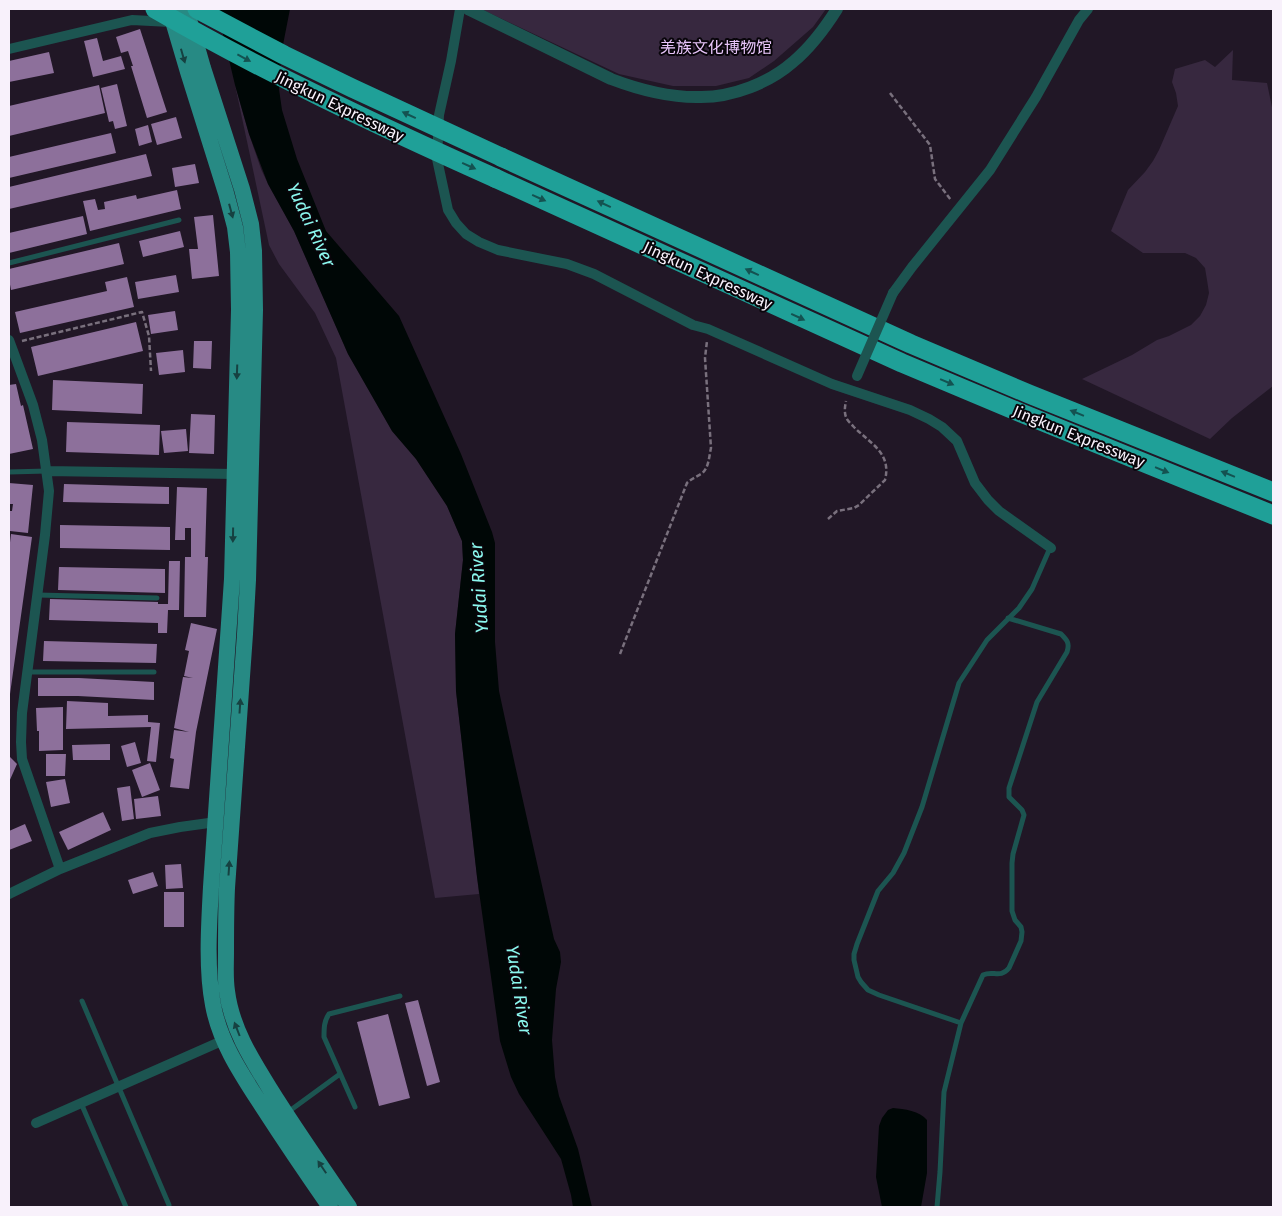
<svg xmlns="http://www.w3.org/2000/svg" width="1282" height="1216" viewBox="0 0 1282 1216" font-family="'Fira Sans','Noto Sans SC',sans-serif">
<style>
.green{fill:#37283f}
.water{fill:#000706}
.building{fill:#8d709b}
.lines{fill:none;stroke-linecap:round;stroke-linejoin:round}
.path{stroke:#79707d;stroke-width:2.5;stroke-dasharray:5 2.5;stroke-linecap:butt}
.service{stroke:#1c5551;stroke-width:5}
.minor{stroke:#1c5551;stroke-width:10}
.tertiary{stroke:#1c5551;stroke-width:12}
.primary{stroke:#278a84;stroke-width:16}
.motorway{stroke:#1fa098;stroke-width:19}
.minor-bridge{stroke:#1c5551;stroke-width:10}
.motorway-bridge{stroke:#1fa098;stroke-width:19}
.oneway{fill:#164141}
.oneway2{fill:#145251}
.labels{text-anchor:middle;stroke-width:4;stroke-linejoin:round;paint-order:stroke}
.park-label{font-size:16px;fill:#e8c5fa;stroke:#08050a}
.street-label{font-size:16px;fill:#f8f1fb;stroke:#08050a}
.water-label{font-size:18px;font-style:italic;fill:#8bf7ee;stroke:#08050a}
</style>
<rect width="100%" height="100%" fill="#211726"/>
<path class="green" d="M481,9H826L813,27L774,61L749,78L716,86H673L619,74Z
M1233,50L1232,80L1267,83L1273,112V386L1232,418L1210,439L1082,379L1132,355L1157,340L1169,336L1191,325L1200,316L1206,305L1209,293L1207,280L1205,268L1196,258L1185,253H1143L1111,231L1128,190L1145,172L1153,161L1159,150L1178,106L1176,93L1172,82L1175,69L1205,60L1215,67Z
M235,85L249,134L261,169L268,184L294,231L348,354L392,431L416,459L447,506L462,541L463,560L455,634L456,691L479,894L435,898L336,358L315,313L279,264L269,245Z"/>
<path class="water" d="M217,9H290L281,55L279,89L282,110L297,159L326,231L399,316L461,454L492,532L495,543V642L499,691L515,765L554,939L560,952L561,962L556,989L552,1040L555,1077L559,1096L578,1149L592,1207H573L571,1195L561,1159L519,1094L511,1077L500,1041L477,877L456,691L455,634L463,560L462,541L447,506L416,459L392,431L348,354L294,231L268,184L249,134L235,85Z
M893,1108C904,1109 920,1111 927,1120V1173L921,1207H882L876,1177L879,1126L882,1118L888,1110Z"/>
<path class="building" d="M140,29L167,112L147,118L131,66H133L128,51L121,53L116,37Z
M97,38L103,61L121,56L125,69L93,77L84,41Z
M49,52L54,73L9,82V61Z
M117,84L127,126L115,129L113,121L109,122L101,88Z
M99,85L105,113L9,136V106Z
M176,117L182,138L157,145L151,124Z
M148,125L152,142L139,146L135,129Z
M111,133L116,153L9,178V157Z
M146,154L152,176L9,209V187Z
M195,164L199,183L175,187L172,168Z
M177,190L181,209L90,231L83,201L95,199L98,210L105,209L104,202L136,195L137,199Z
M213,215L219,276L192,279L189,249H198L194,217Z
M83,216L87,234L9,253V233Z
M180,231L184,247L143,257L139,241Z
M119,243L124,264L11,290L9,279V269Z
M176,275L179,292L138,299L135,282Z
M127,277L134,307L20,333L15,312L107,291L105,282Z
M175,311L178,330L151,334L148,315Z
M136,322L143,351L38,376L31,347Z
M194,341H212L211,369L193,368Z
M183,350L185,372L159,375L156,353Z
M53,380L143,384L142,414L52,410Z
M16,384L21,406L23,405L33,449L9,454V385Z
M191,414L215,415L214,454L189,453Z
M67,422L160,425L159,455L66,452Z
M186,429L188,451L164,453L161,431Z
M9,483L33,485L28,533L10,531V528H9V511H12L13,504H9Z
M64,484L169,487V504L63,502Z
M177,487L207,488L205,557H208L206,617H184L185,557H191V528H185V540H175Z
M60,525L170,527V550L60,548Z
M11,534L32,537L10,694H9V551Z
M169,561H180L179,610H168L167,633H158V623L49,620L50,599L158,602V604H168Z
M59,567L165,569V593L58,590Z
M191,623L217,629L196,732L189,789L170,787L174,759L170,758L174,730L189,732L174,728L183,677L193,678L184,676L189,651L185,650Z
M44,641L157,644L156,663L43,661Z
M38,678H79L154,682V700L78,696H38Z
M67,701L108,703V716L148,715V722L160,723L156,762L147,761L151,727L66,729Z
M63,707V750L39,751V731H37L36,708Z
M135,742L141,763L127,767L121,746Z
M110,744V760H73L72,745Z
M46,754H66L65,776H46Z
M9,756L17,764L9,782Z
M150,763L160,790L142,797L132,770Z
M65,779L70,803L51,807L46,782Z
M130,786L134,819L122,821L117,788Z
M158,796L161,816L136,819L134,799Z
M103,812L111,830L68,850L59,832Z
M25,824L32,841L9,850V831Z
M181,864L183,888L166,889L165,865Z
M153,872L158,886L133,894L128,880Z
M164,892H184V927H164Z
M418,1000L440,1082L427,1086L405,1003Z
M388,1014L410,1098L379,1106L357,1022Z"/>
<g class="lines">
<path class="path" d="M890,93L930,145L935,179L951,200
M22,341L142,312L149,336L151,371
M828,519L837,511L854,508L859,505L885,480C892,452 869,443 853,426C850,423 847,420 846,417C844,412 845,406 846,401
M620,654L687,483C691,479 696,477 701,474C709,469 709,456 711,448L705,358L707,341"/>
<path class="service" d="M9,263L179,220
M9,472L47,471
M38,595L157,598
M27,672H154
M82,1001L169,1205
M961,1023L879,995L868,990L861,982L858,977L854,960V954L857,944L876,896L878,891L893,873L904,853L922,807L959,683L987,640L1019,608L1032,589L1050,548
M81,1103L126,1207
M355,1107L324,1037C324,1028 324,1021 329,1014L400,996
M288,1112L340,1074
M937,1207L940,1172L944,1092L961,1023L983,975C993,970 1000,979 1009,968L1021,941L1022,932L1021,927L1015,920L1012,911V863L1013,854L1024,815L1022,810L1009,797V788L1037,702L1067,652C1070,643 1067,640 1061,634L1008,618"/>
<path class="minor" d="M460,9L451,61L439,115L437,159L448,210L456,223L466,234L479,242L498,250L567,264L594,274L693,325L708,329L832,384L910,410L929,419L942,427L957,441L975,483L988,500L999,511L1051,548
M9,49L132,20L170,22
M893,293L912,267L990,170L1036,97L1079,20L1088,9
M9,340L33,405L42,440L49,491L45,535L22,713L21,742L22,759L60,869
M47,471L234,474
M9,894L60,869L150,833L180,827L216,822
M36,1123L224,1040"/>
<path class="tertiary" d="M468,9L611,79C640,90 670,98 701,97C733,97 769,83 793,62C811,47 825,28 837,9"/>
<path class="primary" d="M186,9L203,68L242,189L251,224L254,251L255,310L248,580L245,634L227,888C226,910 226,931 226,953C226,966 225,978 227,991C232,1032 256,1066 277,1100C300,1136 325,1172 349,1207
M170,11L188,72L226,193L235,227L238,252L239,310L232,579L211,887C209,924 206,969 213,1005C220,1043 242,1075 262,1106C284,1140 307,1174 330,1207"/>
<path class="motorway" d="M501,157L911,344L1029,394L1273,492
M495,178L902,363L1021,413L1273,515"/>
<path class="minor-bridge" d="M857,376L893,293"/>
<path class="motorway-bridge" d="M155,9C264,72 379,126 495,178
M197,9L284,55L352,88L501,157"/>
</g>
<defs><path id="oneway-solid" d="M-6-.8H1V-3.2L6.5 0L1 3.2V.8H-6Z" transform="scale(1.25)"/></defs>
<g class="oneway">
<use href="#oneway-solid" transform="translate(183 56) rotate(74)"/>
<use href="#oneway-solid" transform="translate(231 211) rotate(75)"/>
<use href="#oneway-solid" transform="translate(237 372) rotate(92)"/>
<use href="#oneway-solid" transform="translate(233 535) rotate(91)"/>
<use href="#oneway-solid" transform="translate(240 706) rotate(-86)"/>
<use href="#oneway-solid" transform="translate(229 868) rotate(-86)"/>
<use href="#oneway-solid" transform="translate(237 1029) rotate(-111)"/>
<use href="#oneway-solid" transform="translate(322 1167) rotate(-124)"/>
</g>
<g class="oneway2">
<use href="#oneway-solid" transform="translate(244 58) rotate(28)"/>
<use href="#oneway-solid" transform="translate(409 115) rotate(-155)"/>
<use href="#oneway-solid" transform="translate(469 166) rotate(24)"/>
<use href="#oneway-solid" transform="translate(539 198) rotate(24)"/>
<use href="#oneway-solid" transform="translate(604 204) rotate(-155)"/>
<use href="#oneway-solid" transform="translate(752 272) rotate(-155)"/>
<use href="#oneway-solid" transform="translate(798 317) rotate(25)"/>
<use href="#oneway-solid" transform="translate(947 382) rotate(23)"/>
<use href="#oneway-solid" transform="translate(1077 413) rotate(-158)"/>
<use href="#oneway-solid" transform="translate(1162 470) rotate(22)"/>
<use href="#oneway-solid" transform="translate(1228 474) rotate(-158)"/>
</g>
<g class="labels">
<g class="park-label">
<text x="716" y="53">羌族文化博物馆</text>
</g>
<g class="street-label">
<text transform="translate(340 106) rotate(26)" y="6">Jingkun Expressway</text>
<text transform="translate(708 275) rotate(25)" y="6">Jingkun Expressway</text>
<text transform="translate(1079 436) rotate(22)" y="6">Jingkun Expressway</text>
</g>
<g class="water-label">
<text transform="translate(311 225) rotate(65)" y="6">Yudai River</text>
<text transform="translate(479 588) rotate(-94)" y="6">Yudai River</text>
<text transform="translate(519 990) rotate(81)" y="6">Yudai River</text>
</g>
</g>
<rect width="1282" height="1216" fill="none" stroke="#f8f1fb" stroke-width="20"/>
</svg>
